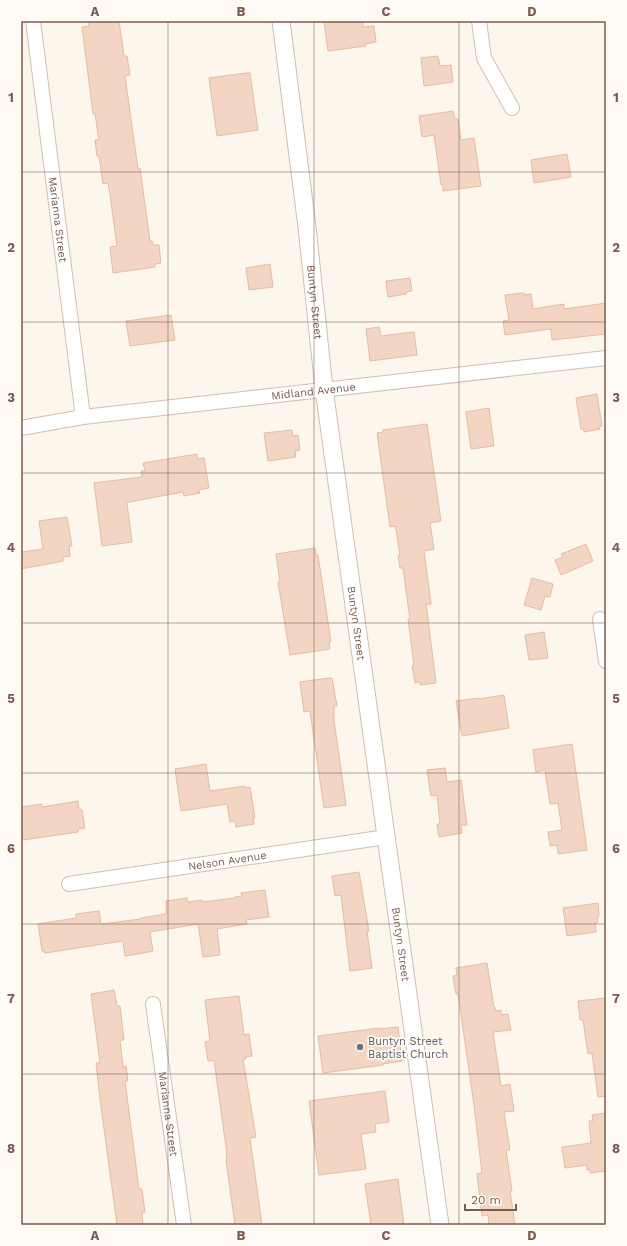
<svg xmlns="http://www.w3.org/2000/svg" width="627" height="1246" viewBox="0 0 627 1246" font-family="'Work Sans',sans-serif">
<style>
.building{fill:#f3d5c3;stroke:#e6bba3}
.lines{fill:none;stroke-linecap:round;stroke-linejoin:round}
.minor-casing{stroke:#d1beb0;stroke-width:16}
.tertiary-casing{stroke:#d1beb0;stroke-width:19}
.minor{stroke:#fff;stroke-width:14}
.tertiary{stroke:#fff;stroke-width:17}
.grid{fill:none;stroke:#7a5c4d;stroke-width:1;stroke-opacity:0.55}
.worship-dot{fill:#6b7280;stroke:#fffaf3;stroke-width:1.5}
.labels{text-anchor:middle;stroke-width:3.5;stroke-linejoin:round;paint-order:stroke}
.street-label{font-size:11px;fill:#7a5c4d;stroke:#fffaf3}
.worship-label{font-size:11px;fill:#5b616d;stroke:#fffaf3;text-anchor:start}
.neatline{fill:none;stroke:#7a5c4d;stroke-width:1.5}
.grid-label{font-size:13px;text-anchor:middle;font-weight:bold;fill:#7a5c4d}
</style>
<rect width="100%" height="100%" fill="#fdf6ec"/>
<path class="building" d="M88,21H119L124,56H127L130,75L125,76L138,169L140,168L150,241H152L153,245H159L161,263L155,264V267L113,273L110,247L117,246L109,188L108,183L103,184L99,156H97L95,140H99L95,114H93L82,27L89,26Z
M332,21H363V27L374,26L376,42L365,44L366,46L328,51L324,22Z
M438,56L440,66L451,65L453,82L424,86L421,58Z
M246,73H250L258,130L217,136L209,78Z
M453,111L455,119H458L461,140L474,138L481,186L443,191V185H441L434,135L422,137L419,116Z
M567,154L571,177L534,183L531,160Z
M270,264L273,287L249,290L246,268Z
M410,278L412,291L406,292V294L388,297L386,281Z
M524,293V295L531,294L533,309L564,304V309L606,303V334L552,340L551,329L505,335L503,321L509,320L505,295Z
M171,315L175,340L130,346L126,321Z
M379,327L381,336L414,332L417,355L370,361L366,329Z
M597,394L602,426L599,427L600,429L584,432V429H581L576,398Z
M489,408L494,446L471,449L466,412Z
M427,424L441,521L430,523L434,549L424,551L431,604H426L436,683L420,685V682L415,683L412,666L414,665L408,619H410L403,568H400L398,556L400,555L396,529H395V526L390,527L377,433L383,432V430Z
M292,430L293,436L298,435L300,450L295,451L296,457L268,461L264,433Z
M197,454V459L204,458L209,488L199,490L200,493L184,496L183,492L129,502L127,503L132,542L102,546L94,483L142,477L141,471H145L143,463Z
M67,517L72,546H69L70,556L63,557V561L21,569V552L43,549L39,521Z
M586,544L593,561L561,575L555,560L563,557L561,554Z
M315,548L316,555H318L331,642H329L330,649L290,655L278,582H280L276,554Z
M532,578L553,584L550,597L545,596L541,610L524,605Z
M544,632L548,658L529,660L525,635Z
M329,678H332L337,706H334V720L346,805L324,808L310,711L304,712L300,682Z
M504,695L509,728L462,736L456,701L479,698V699Z
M572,744L587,850L558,854L557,845L550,846L548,832L562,830L558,803L550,804L545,770L536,772L533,750Z
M206,764L210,791L245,786V788L250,787L255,818H253L254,824L236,827L235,821L230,822L227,804L181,811L175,769Z
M445,768L447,782L461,780L467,825H461L462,833L439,837L437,824H440L437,795L431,796L427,770Z
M78,801L79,808L82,810L85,828L78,829V832L23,840L21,826V807L42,804V807Z
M359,872L369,931H367L372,968L350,971L341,895L335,896L332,876Z
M265,890L269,917L246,920L247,924L217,929L220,955L203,957L198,924L150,932L153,951L138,954L125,956L123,941L45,953L44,951H42L38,924L76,918V914L99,911L101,924L141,919V918L166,914V901L187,898L188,902L202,900L203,902L235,898V897L242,896L241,893Z
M598,903L599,916L597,917L598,922L595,923L596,932L567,936L563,908Z
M487,963L494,1007H495L496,1011L501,1010V1015L508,1014L511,1030L493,1032L501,1086L510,1084L514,1111L504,1112L510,1150H506L512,1191H510L515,1225H489L488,1215L482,1216L477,1174L482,1173L474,1105L458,994H456L453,976L457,975L456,968Z
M114,990L117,1006H120L124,1040H120L123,1067L126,1066L128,1081H125L139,1189H142L145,1212L142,1213L143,1225H117L100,1099L96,1063H100L91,994Z
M239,996L244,1035L249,1034L252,1056L245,1057L246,1059H243L256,1137L250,1138L262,1225H235L226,1160L227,1159L226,1154H227L214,1060L208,1061L205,1042L210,1041L205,1000Z
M606,998V1096L598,1097L592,1053L588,1054L583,1020H580L578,1001Z
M398,1027L402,1061L383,1064V1065L323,1073L318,1036L379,1028V1029Z
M385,1091L389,1122L375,1124L376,1132L361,1134L366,1169L319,1175L309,1101Z
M606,1113V1171L590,1173V1170H587V1165L565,1168L562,1147L591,1143L589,1121H593L592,1115Z
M398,1179L404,1225H371L365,1184Z"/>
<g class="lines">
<g class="minor-casing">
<g id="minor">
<path id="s1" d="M33,21L83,417"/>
<path d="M479,21L484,58L512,108"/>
<path id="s2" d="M21,428L83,417L606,358"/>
<path d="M600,619L606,661"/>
<path id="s3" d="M69,884L386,837"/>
<path id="s4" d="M153,1004L184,1225"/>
</g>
</g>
<g class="tertiary-casing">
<g id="tertiary">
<path id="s5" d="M281,21L307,227L324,389L440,1225"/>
</g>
</g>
<use href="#minor" class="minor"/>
<use href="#tertiary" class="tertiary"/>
</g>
<path class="grid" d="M168,21V1225M314,21V1225M459,21V1225M21,172H606M21,322H606M21,473H606M21,623H606M21,773H606M21,924H606M21,1074H606"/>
<circle class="worship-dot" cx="360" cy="1047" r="4"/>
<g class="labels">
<g class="street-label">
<text dy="4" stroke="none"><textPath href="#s1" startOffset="200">Marianna Street</textPath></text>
<text dy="4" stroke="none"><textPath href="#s5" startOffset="283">Buntyn Street</textPath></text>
<text dy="4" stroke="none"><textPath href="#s2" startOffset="295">Midland Avenue</textPath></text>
<text dy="4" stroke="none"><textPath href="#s5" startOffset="607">Buntyn Street</textPath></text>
<text dy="4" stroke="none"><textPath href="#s3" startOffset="160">Nelson Avenue</textPath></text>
<text dy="4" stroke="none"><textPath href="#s5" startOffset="931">Buntyn Street</textPath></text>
<text dy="4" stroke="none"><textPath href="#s4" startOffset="111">Marianna Street</textPath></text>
</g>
<g class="worship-label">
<text x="368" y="1045">Buntyn Street<tspan x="368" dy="13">Baptist Church</tspan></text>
</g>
</g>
<rect width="627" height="1246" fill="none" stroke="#fffaf3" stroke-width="44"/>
<path d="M465 1204v6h51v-6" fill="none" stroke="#7a5c4d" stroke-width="2"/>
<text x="471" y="1204" font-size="12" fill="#7a5c4d" stroke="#fffaf3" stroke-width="3" paint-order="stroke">20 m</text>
<rect x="22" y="22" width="583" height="1202" class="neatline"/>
<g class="grid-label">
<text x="95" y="16">A</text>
<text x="241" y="16">B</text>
<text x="386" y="16">C</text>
<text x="532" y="16">D</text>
<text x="11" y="102">1</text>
<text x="616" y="102">1</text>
<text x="11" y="252">2</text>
<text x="616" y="252">2</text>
<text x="11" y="402">3</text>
<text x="616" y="402">3</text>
<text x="11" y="552">4</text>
<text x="616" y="552">4</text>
<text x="11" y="703">5</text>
<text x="616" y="703">5</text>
<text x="11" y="853">6</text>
<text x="616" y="853">6</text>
<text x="11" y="1003">7</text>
<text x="616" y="1003">7</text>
<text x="11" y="1153">8</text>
<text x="616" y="1153">8</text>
<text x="95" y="1240">A</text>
<text x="241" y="1240">B</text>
<text x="386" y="1240">C</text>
<text x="532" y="1240">D</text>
</g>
</svg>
